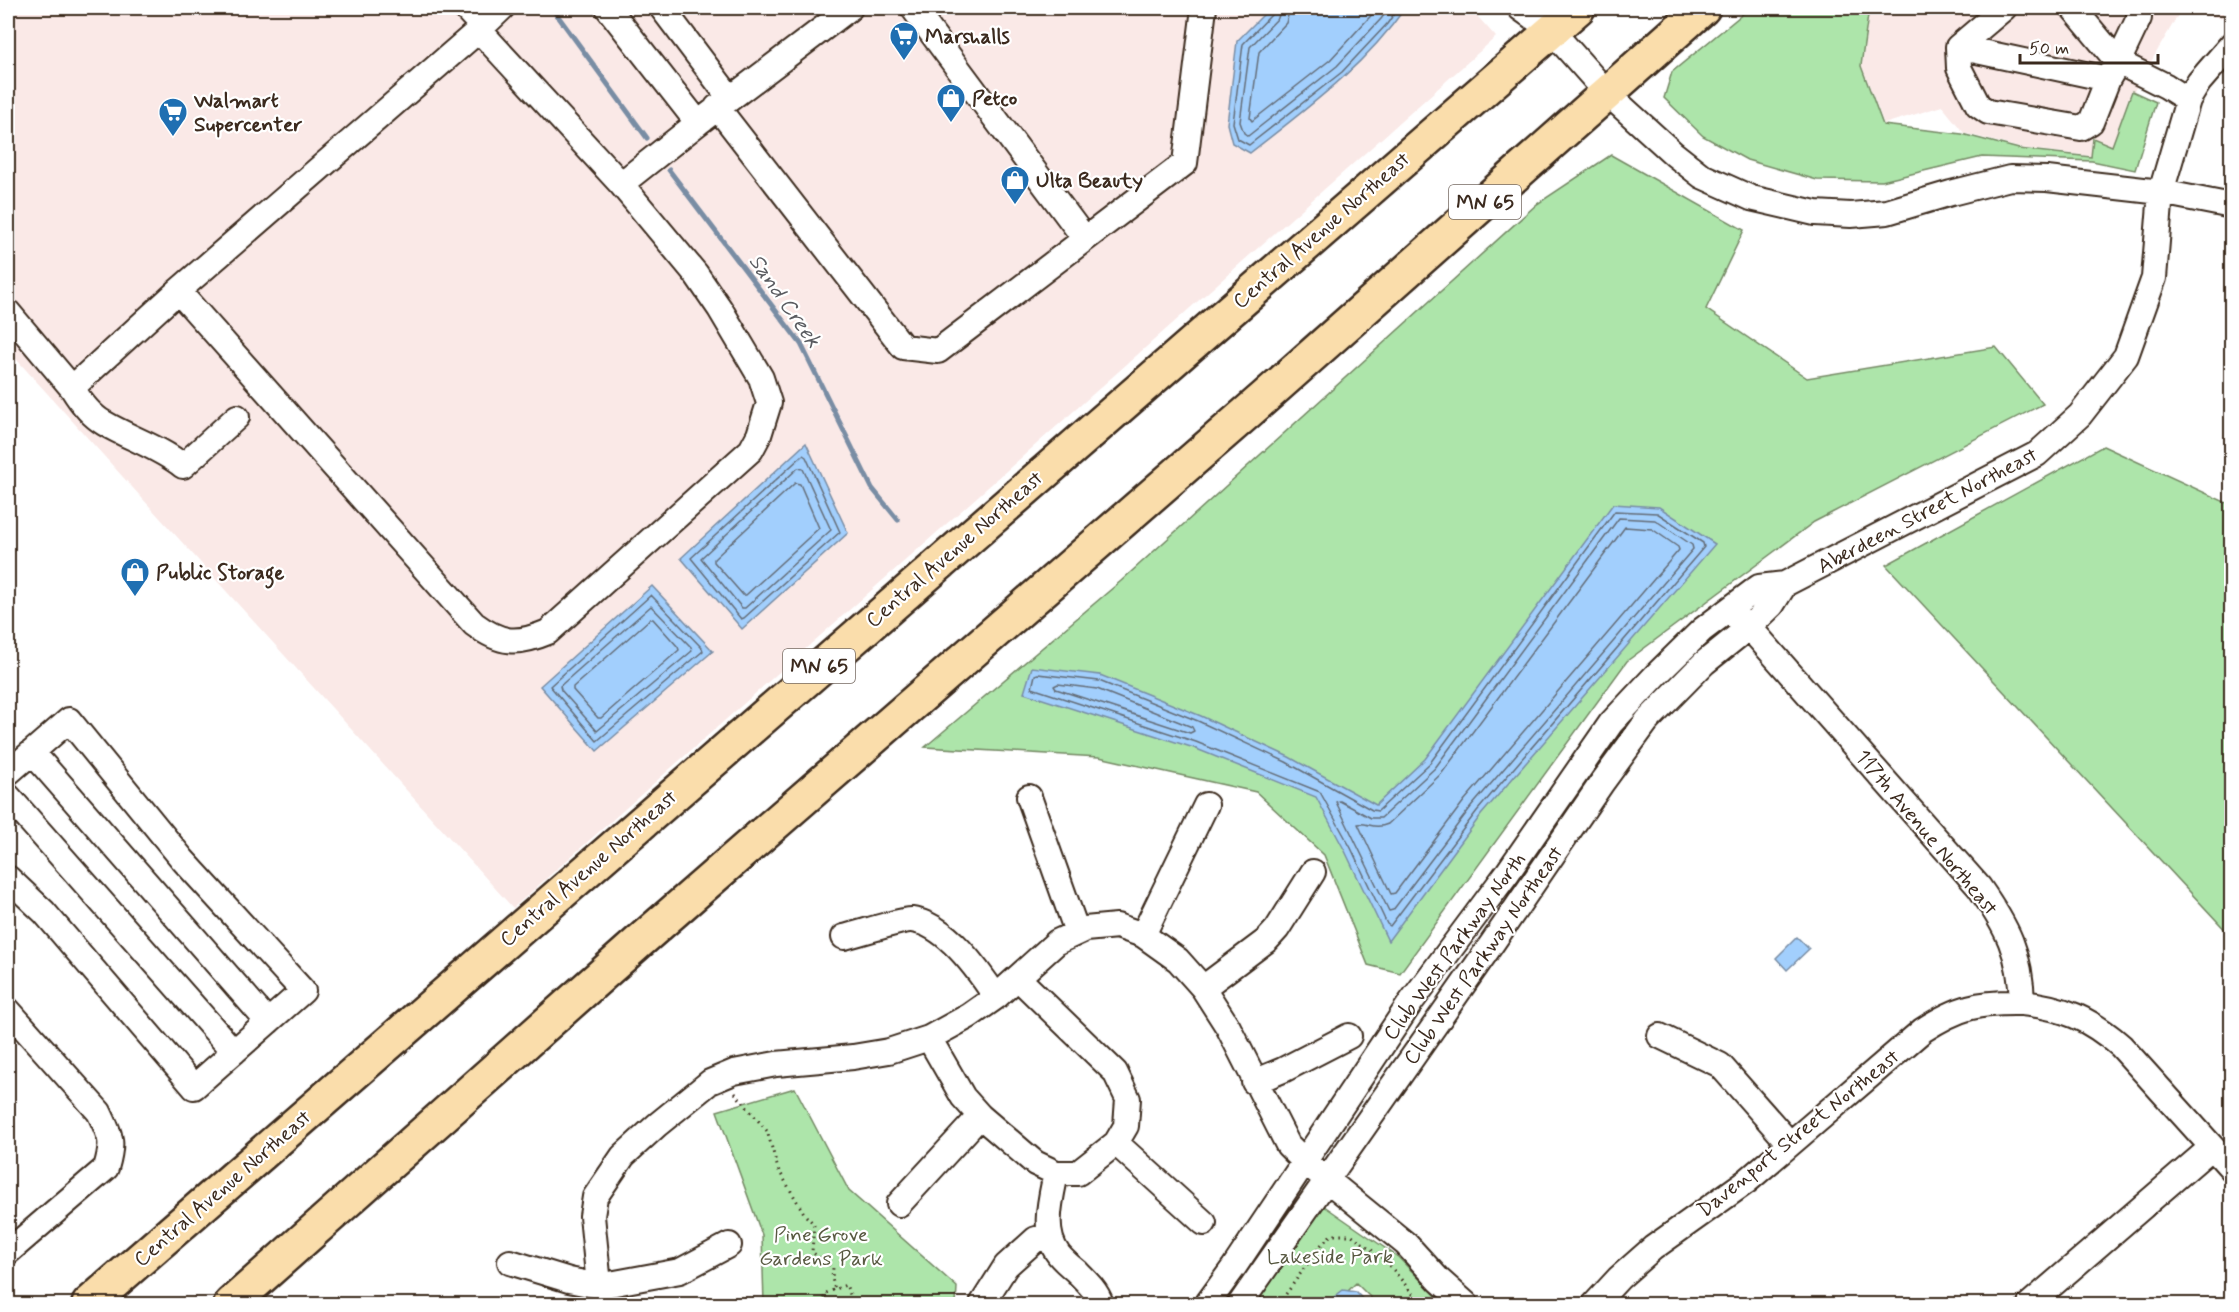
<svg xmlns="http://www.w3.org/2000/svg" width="2239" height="1312" viewBox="0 0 2239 1312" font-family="Mynerve,sans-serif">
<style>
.built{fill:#fae9e7}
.green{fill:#ade5aa;stroke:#748864;stroke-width:1.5}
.water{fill:#a2cffd;stroke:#798da4;stroke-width:1.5}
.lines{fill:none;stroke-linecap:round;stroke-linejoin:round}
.shore{stroke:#646c77;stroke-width:1.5}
.stream{stroke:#798da4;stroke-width:5}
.minor-casing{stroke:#3b2a1e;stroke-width:28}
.highway-casing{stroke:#3b2a1e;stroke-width:38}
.path{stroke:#3b2a1e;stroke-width:3;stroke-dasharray:1.5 4.5;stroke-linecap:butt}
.minor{stroke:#fff;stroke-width:24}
.highway{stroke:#faddab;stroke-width:33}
.labels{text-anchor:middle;stroke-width:4.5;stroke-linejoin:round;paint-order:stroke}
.shield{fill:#fff;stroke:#766a62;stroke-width:1.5}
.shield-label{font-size:20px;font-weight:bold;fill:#3b2a1e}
.poi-label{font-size:21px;font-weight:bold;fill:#3b2a1e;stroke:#fff;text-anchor:start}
.street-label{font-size:21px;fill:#3b2a1e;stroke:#fff}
.park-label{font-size:21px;fill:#585941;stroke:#fff}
.water-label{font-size:22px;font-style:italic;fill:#5a5c61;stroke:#fff}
</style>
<rect width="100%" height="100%" fill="#fff"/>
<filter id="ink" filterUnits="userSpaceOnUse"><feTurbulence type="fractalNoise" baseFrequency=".0167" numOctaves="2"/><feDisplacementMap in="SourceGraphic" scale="12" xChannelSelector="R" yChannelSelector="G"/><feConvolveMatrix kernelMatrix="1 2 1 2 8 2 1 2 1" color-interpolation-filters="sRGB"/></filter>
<g filter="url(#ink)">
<path class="built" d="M8,8H1470L1496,37L513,908L8,350Z
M1870,8H2231L2221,18L2181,10L2134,91H2131L2112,146L2092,137L2091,156L2020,148L1964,133L1942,106L1884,124L1862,66Z"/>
<path class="green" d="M1750,8H1869L1861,66L1883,125L1962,134L2019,149L2091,157L2093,138L2112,146L2132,91L2156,102L2135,170L2092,161L1982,157L1882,181L1817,180L1747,160L1703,136L1664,98L1672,72Z
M1611,155L1744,230L1706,309L1807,378L1996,347L2043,404L1814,522L1627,661L1400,973L1368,965L1324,855L1256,792L1099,757L925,747L1121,581L1537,204Z
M2103,446L2229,504L2231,488V936L1886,565Z
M795,1088L849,1191L957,1287L956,1304H764L762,1235L717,1111Z
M1314,1199L1398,1257L1444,1304H1377L1356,1283L1335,1304H1255L1290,1254Z"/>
<path class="water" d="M1270,8H1405C1364,67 1306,109 1250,153L1232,143L1227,124L1237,41Z
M806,443L848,533L742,629L681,558Z
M1613,504L1659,507L1715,544L1481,815L1388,941L1345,851L1316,797L1194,748L1024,693L1032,667L1100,675L1201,716L1289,757L1376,805L1425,759Z
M652,586L713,651L597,751L540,686Z
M1797,937L1809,949L1787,970L1776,958Z
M1343,1290L1356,1292L1367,1304H1325Z"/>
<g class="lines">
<path class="shore" d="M1274,8L1272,14L1243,44L1233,123L1238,139L1249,145L1342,72L1387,24L1398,8
M1281,8L1278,18L1250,47L1240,122L1244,133L1248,136L1337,66L1381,19L1389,8
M1290,8L1286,23L1259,52L1250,118L1252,121L1330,60L1378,8
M803,455L806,457L840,532L744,618L741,619L691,558Z
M798,468L803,469L831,530L745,608H742L701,558Z
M795,483L800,484L819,528L746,595H743L714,562V559Z
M1615,511L1657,513L1703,543L1704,547L1477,811L1390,926L1387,924L1351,848L1320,792L1196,742L1032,688L1035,675L1038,674L1099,681L1198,721L1286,762L1372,810L1378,811L1430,763Z
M1619,518L1655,520L1692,545L1693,549L1471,807L1393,910L1389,911L1336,802L1340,801L1371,818H1381L1435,768Z
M1625,527L1652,529L1678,547L1679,550L1464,801L1395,893L1391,894L1358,824C1368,822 1374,830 1388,824L1442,773Z
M651,595L702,648L703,651L597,741L550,686Z
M651,606L691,647L692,651L597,731L561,690L560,686Z
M650,619H653L678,647L679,650L601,718H598L573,690V687Z
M1058,684L1097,689L1192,727L1194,731L1190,733L1056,689L1054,686Z"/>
<path class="stream" d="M552,8L647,138
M669,170L801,344L872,488L898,520"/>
<g class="minor-casing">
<path id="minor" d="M465,8L482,26
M608,8L698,123L850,8
M662,8L730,98
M913,8L1085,239
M1520,8L1551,30L1607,93L1674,154L1702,176L1751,198L1815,213L1851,215L1887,212L1951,193L2010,178L2047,179L2161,192L2232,206
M2004,8L1958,47L2108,79
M2139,8V18L2118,62L2166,86L2188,100
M1958,47L1959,68L1978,105L1988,112L2081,128L2091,122L2108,79L2118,62L2073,8
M717,107L903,347L938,351L1185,163L1204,8
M621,184L698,123
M178,291L474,624C501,644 517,645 548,632L751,450L759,435L769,403L761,378L720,309L696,274L621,184L479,30
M8,312L72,388L178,291L479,30L502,8
M72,388C80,401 90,415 104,423C129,438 159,447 183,466L237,417
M1737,618L1749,627L1979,887C2007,927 2021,953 2022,1003C2063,1007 2090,1019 2121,1046L2232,1169
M32,752L268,1022
M8,773L69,720L183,860L303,991L194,1087L44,912L8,878
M8,796L234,1052
M1029,797L1077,932
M1143,935L1206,805
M844,937C857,934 903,919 912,920C946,924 979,971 996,997
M1203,988L1267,940L1277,929L1313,872
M8,1010L99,1112C111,1137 114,1141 106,1168L8,1252
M1660,1036L1720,1065L1789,1143
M929,1038L963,1097L980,1116L1035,1163L1056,1173H1078L1116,1143L1126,1126L1128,1099L1115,1072L1018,978
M1254,1082L1283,1070L1349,1036
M1116,1143L1204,1223
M1056,1173C1051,1198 1041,1233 1059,1255C1064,1261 1070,1266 1076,1271C1086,1281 1097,1291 1101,1304
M899,1204L980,1116
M510,1262L569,1280L599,1286L680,1271L729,1245
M601,1304L592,1216L595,1197L623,1156L657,1125L710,1082L734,1072L776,1064L853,1057L889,1051L929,1038L969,1016L996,997L1057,942L1085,929L1117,926L1143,935L1178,960L1203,988L1228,1027L1288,1145L1304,1161L1406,1244L1439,1280L1466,1304
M982,1304L1006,1266L1036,1239L1050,1237
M1207,1304L1234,1267L1411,1002L1508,872L1611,723L1656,675L1702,630L1759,587L1785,584L2037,454L2080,415L2126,356L2154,278L2161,192L2188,100L2199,82L2232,44
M1240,1304L1493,942L1601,784L1647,721L1704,663L1749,627L1772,605L1785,584
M1595,1304L1619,1278L1653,1248L1747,1181L1923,1030C1959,1007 1978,1002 2022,1003
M2030,1304L2212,1147"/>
</g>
<g class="highway-casing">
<path id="highway" d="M89,1304L1578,8
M231,1304L640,941L1265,397L1703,8"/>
</g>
<path class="path" d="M735,1093L767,1131L778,1169L805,1215L814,1224L812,1252L833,1268L832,1278L835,1290
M822,1304L826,1293L846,1285L854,1304
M1279,1304L1320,1246L1331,1235H1352L1386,1261L1421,1304"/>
<use href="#minor" class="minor"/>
<use href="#highway" class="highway"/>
</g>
</g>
<defs>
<g id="supermarket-pin" transform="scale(1.5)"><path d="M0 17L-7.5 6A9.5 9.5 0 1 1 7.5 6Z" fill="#1f6fb2" stroke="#fff"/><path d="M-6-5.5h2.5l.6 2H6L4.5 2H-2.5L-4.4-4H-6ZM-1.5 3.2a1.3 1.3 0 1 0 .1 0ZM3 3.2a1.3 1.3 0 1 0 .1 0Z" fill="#fff"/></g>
<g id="shop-pin" transform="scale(1.5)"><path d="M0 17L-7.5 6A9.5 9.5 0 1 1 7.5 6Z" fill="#1f6fb2" stroke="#fff"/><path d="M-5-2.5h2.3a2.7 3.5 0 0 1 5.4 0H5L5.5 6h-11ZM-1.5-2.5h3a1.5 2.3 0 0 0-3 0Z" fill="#fff"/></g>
</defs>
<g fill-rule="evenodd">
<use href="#supermarket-pin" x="904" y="36"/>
<use href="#shop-pin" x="951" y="98"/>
<use href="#supermarket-pin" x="173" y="112"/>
<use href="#shop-pin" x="1015" y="180"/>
<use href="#shop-pin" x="135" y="572"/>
</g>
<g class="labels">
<g class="shield">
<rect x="1449" y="185" width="72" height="34" rx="4.5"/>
<rect x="783" y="649" width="72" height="34" rx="4.5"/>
</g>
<g class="shield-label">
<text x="1485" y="209">MN 65</text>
<text x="819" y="673">MN 65</text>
</g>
<g class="poi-label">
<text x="925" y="43">Marshalls</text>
<text x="972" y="105">Petco</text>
<text x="194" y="107">Walmart<tspan x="194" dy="24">Supercenter</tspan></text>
<text x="1036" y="187">Ulta Beauty</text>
<text x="156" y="579">Public Storage</text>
</g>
<g class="street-label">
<text transform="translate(1321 230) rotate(-41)" y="7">Central Avenue Northeast</text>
<text transform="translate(1927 510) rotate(-28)" y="7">Aberdeen Street Northeast</text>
<text transform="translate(954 549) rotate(-41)" y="7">Central Avenue Northeast</text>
<text transform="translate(1927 832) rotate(50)" y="7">117th Avenue Northeast</text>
<text transform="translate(588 868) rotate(-41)" y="7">Central Avenue Northeast</text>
<text transform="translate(1454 946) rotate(-54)" y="7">Club West Parkway North</text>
<text transform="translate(1483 955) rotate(-55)" y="7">Club West Parkway Northeast</text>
<text transform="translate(1798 1133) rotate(-39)" y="7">Davenport Street Northeast</text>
<text transform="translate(222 1188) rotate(-41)" y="7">Central Avenue Northeast</text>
</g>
<g class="park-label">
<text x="821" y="1241">Pine Grove<tspan x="821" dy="24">Gardens Park</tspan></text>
<text x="1330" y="1263">Lakeside Park</text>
</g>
<g class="water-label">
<text transform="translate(786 300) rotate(55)" y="8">Sand Creek</text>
</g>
</g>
<rect width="2239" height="1312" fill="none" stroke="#fff" stroke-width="30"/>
<rect x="15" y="15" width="2209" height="1282" fill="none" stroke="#3b2a1e" stroke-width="2" filter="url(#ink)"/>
<path d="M2020 54v9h138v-9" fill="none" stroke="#3b2a1e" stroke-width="3"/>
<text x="2029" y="54" font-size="18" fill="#3b2a1e" stroke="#ffffff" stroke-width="4.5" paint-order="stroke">50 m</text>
</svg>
